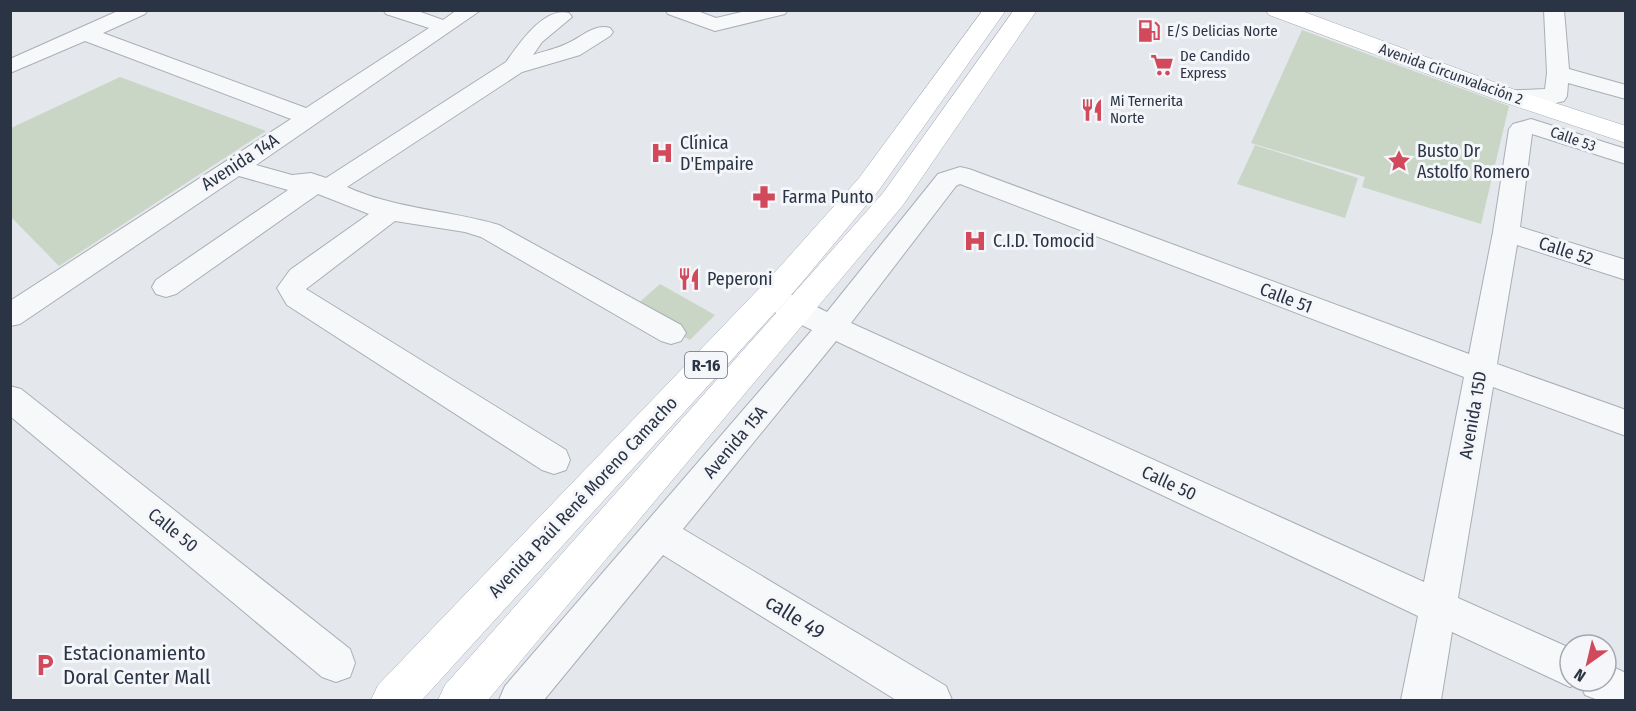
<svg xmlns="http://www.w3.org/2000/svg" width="1636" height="711" viewBox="0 0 1636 711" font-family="'Fira Sans Condensed',sans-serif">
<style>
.green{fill:#c9d6c5}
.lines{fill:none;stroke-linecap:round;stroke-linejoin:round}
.minor-casing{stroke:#a9aeb7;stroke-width:2}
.secondary-casing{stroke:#a9aeb7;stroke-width:1}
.primary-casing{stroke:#a3abb8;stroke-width:1}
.minor{fill:#f7f8fa;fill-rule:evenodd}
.secondary{fill:#fff;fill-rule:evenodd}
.primary{fill:#fff;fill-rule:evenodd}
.labels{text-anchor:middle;stroke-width:6;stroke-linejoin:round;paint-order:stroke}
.far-poi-label{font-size:15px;fill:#2b3445;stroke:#f4f6f9;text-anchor:start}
.far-street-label{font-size:15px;fill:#2b3445;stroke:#f4f6f9}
.shield{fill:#f4f6f9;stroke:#676e7b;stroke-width:1.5}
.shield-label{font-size:16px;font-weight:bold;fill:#2b3445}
.poi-label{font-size:18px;fill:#2b3445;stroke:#f4f6f9;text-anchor:start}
.street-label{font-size:18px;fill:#2b3445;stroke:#f4f6f9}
.near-street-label{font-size:21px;fill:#2b3445;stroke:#f4f6f9}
.near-poi-label{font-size:21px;fill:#2b3445;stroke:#f4f6f9;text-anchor:start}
</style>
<rect width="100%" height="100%" fill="#e4e7ec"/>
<path class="green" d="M1302,30L1509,106L1481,224L1362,187L1365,177L1251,143Z
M120,77L266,131L59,266L11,217V128Z
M1255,145L1358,178L1345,218L1237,184Z
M660,284L715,315L690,340L633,308Z"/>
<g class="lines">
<g class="minor-casing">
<path id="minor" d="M120,10H148L145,14L103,33L306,108L429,28L386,14L383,10H415L443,20L457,10H481L256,165L292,175L311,173L326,178L506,62C519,44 544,6 569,13L572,17L542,42L533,55C544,51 556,49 566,44C581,38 594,23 610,28L613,32L610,36L580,55L522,72L347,187C395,209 449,210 499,225L681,325L686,333L681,341L671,344L661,341L481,237L465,232L395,221L306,289L566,450L570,460L566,470L554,474L542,470L287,305L277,288L290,270L369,214L318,194L176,294L166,297L156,294L152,287L156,280L288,190L239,176L20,324L10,326V301L291,119L85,41L10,73V59Z
M665,10H695L716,18L750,10H788L785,14L715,31L668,14Z
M1544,10H1564L1569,69L1626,85V99L1568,83L1567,96L1564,101L1556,103L1501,101L1498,96L1501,91L1545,89L1547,73Z
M1531,119L1626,149V164L1532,134L1520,227L1626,260V280L1517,245L1497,364L1626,410V436L1493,387L1458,598L1570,648V681H1606V664L1626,673V700H1598L1585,695L1580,683L1570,687L1452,632L1441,700H1401L1418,616L836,341L683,529L946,686L952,700H896L663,555L544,700H499L505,686L812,330L762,306L758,299L762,292C783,285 808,303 827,312L938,174L960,167L969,169L1469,354L1493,232L1509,129L1513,124ZM960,184L1464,377L1424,582L851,323L956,186Z
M10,386L21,389L350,649L355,663L350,677L336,682L322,677L10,416Z"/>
</g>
<g class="secondary-casing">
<path id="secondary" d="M1266,10H1299L1518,91L1626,126V143L1500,101L1269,15Z"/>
</g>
<g class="primary-casing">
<path id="primary" d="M983,10H1006L879,190L798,287L422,700H371L378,685L776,271L859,178Z
M1014,10H1037L903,205L488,700H438L445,685L883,193Z"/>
</g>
<use href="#minor" class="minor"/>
<use href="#secondary" class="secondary"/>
<use href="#primary" class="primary"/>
</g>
<defs>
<g id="fuel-bare" transform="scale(1.8)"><path d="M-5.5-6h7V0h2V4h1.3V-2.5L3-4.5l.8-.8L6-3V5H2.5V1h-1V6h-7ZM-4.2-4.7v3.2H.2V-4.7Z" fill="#d1495b" stroke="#f4f6f9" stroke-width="2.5" paint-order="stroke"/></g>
<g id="supermarket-bare" transform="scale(1.8)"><path d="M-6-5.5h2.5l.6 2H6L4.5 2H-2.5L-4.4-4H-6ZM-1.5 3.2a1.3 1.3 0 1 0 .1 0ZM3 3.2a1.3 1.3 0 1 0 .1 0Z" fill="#d1495b" stroke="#f4f6f9" stroke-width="2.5" paint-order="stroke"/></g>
<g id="restaurant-bare" transform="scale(1.8)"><path d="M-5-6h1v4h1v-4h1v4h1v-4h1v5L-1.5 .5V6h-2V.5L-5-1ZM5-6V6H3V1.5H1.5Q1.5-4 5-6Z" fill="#d1495b" stroke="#f4f6f9" stroke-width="2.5" paint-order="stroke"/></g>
<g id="hospital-bare" transform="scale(1.8)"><path d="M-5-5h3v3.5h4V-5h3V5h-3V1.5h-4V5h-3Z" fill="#d1495b" stroke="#f4f6f9" stroke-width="2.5" paint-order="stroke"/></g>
<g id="sight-bare" transform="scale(1.8)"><path d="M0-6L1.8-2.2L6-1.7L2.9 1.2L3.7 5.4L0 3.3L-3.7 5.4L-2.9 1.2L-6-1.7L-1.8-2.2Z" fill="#d1495b" stroke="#f4f6f9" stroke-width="2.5" paint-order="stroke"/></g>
<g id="pharmacy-bare" transform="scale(1.8)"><path d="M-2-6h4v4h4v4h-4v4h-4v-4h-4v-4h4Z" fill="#d1495b" stroke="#f4f6f9" stroke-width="2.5" paint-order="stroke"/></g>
<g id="parking-bare" transform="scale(1.8)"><path d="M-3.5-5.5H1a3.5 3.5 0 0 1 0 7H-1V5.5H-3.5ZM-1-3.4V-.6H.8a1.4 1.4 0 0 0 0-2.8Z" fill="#d1495b" stroke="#f4f6f9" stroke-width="2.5" paint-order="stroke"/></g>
</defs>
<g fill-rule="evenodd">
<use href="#fuel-bare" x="1149" y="31"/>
<use href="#supermarket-bare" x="1162" y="65"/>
<use href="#restaurant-bare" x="1092" y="110"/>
<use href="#hospital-bare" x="662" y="153"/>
<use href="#sight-bare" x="1399" y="161"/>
<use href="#pharmacy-bare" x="764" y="197"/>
<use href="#hospital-bare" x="975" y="241"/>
<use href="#restaurant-bare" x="689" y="279"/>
<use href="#parking-bare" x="45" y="665"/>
</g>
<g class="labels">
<g class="far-poi-label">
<text x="1167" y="36">E/S Delicias Norte</text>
<text x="1180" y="61">De Candido<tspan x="1180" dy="17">Express</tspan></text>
<text x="1110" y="106">Mi Ternerita<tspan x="1110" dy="17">Norte</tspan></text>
</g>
<g class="far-street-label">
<text transform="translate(1451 74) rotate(20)" y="5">Avenida Circunvalación 2</text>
<text transform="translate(1573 139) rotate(19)" y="5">Calle 53</text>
</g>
<rect class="shield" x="685" y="352" width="42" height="26" rx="4.5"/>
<g class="shield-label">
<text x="706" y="371">R-16</text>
</g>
<g class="poi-label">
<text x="680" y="149">Clínica<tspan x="680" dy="21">D'Empaire</tspan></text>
<text x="1417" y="157">Busto Dr<tspan x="1417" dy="21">Astolfo Romero</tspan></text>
<text x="782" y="203">Farma Punto</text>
<text x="993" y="247">C.I.D. Tomocid</text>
<text x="707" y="285">Peperoni</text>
</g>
<g class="street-label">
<text transform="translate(240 162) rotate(-33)" y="6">Avenida 14A</text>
<text transform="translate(1566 251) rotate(18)" y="6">Calle 52</text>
<text transform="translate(1286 298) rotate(21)" y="6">Calle 51</text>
<text transform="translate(1473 415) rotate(-80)" y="6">Avenida 15D</text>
<text transform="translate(735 442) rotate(-50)" y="6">Avenida 15A</text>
<text transform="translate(1169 483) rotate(25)" y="6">Calle 50</text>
<text transform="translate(583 497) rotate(-47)" y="6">Avenida Paúl René Moreno Camacho</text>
<text transform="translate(173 530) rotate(39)" y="6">Calle 50</text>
</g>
<g class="near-street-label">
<text transform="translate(795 617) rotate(32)" y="7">calle 49</text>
</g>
<g class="near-poi-label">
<text x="63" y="660">Estacionamiento<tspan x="63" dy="24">Doral Center Mall</tspan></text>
</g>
</g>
<rect width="1636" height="711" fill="none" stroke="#2b3445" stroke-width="24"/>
<g transform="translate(1588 663) rotate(214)"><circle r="28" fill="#f4f6f9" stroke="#a4a8b1" stroke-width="1.5"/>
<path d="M0-4.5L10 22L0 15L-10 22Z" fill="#d1495b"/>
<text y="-9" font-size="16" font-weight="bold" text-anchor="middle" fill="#2b3445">N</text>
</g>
</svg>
